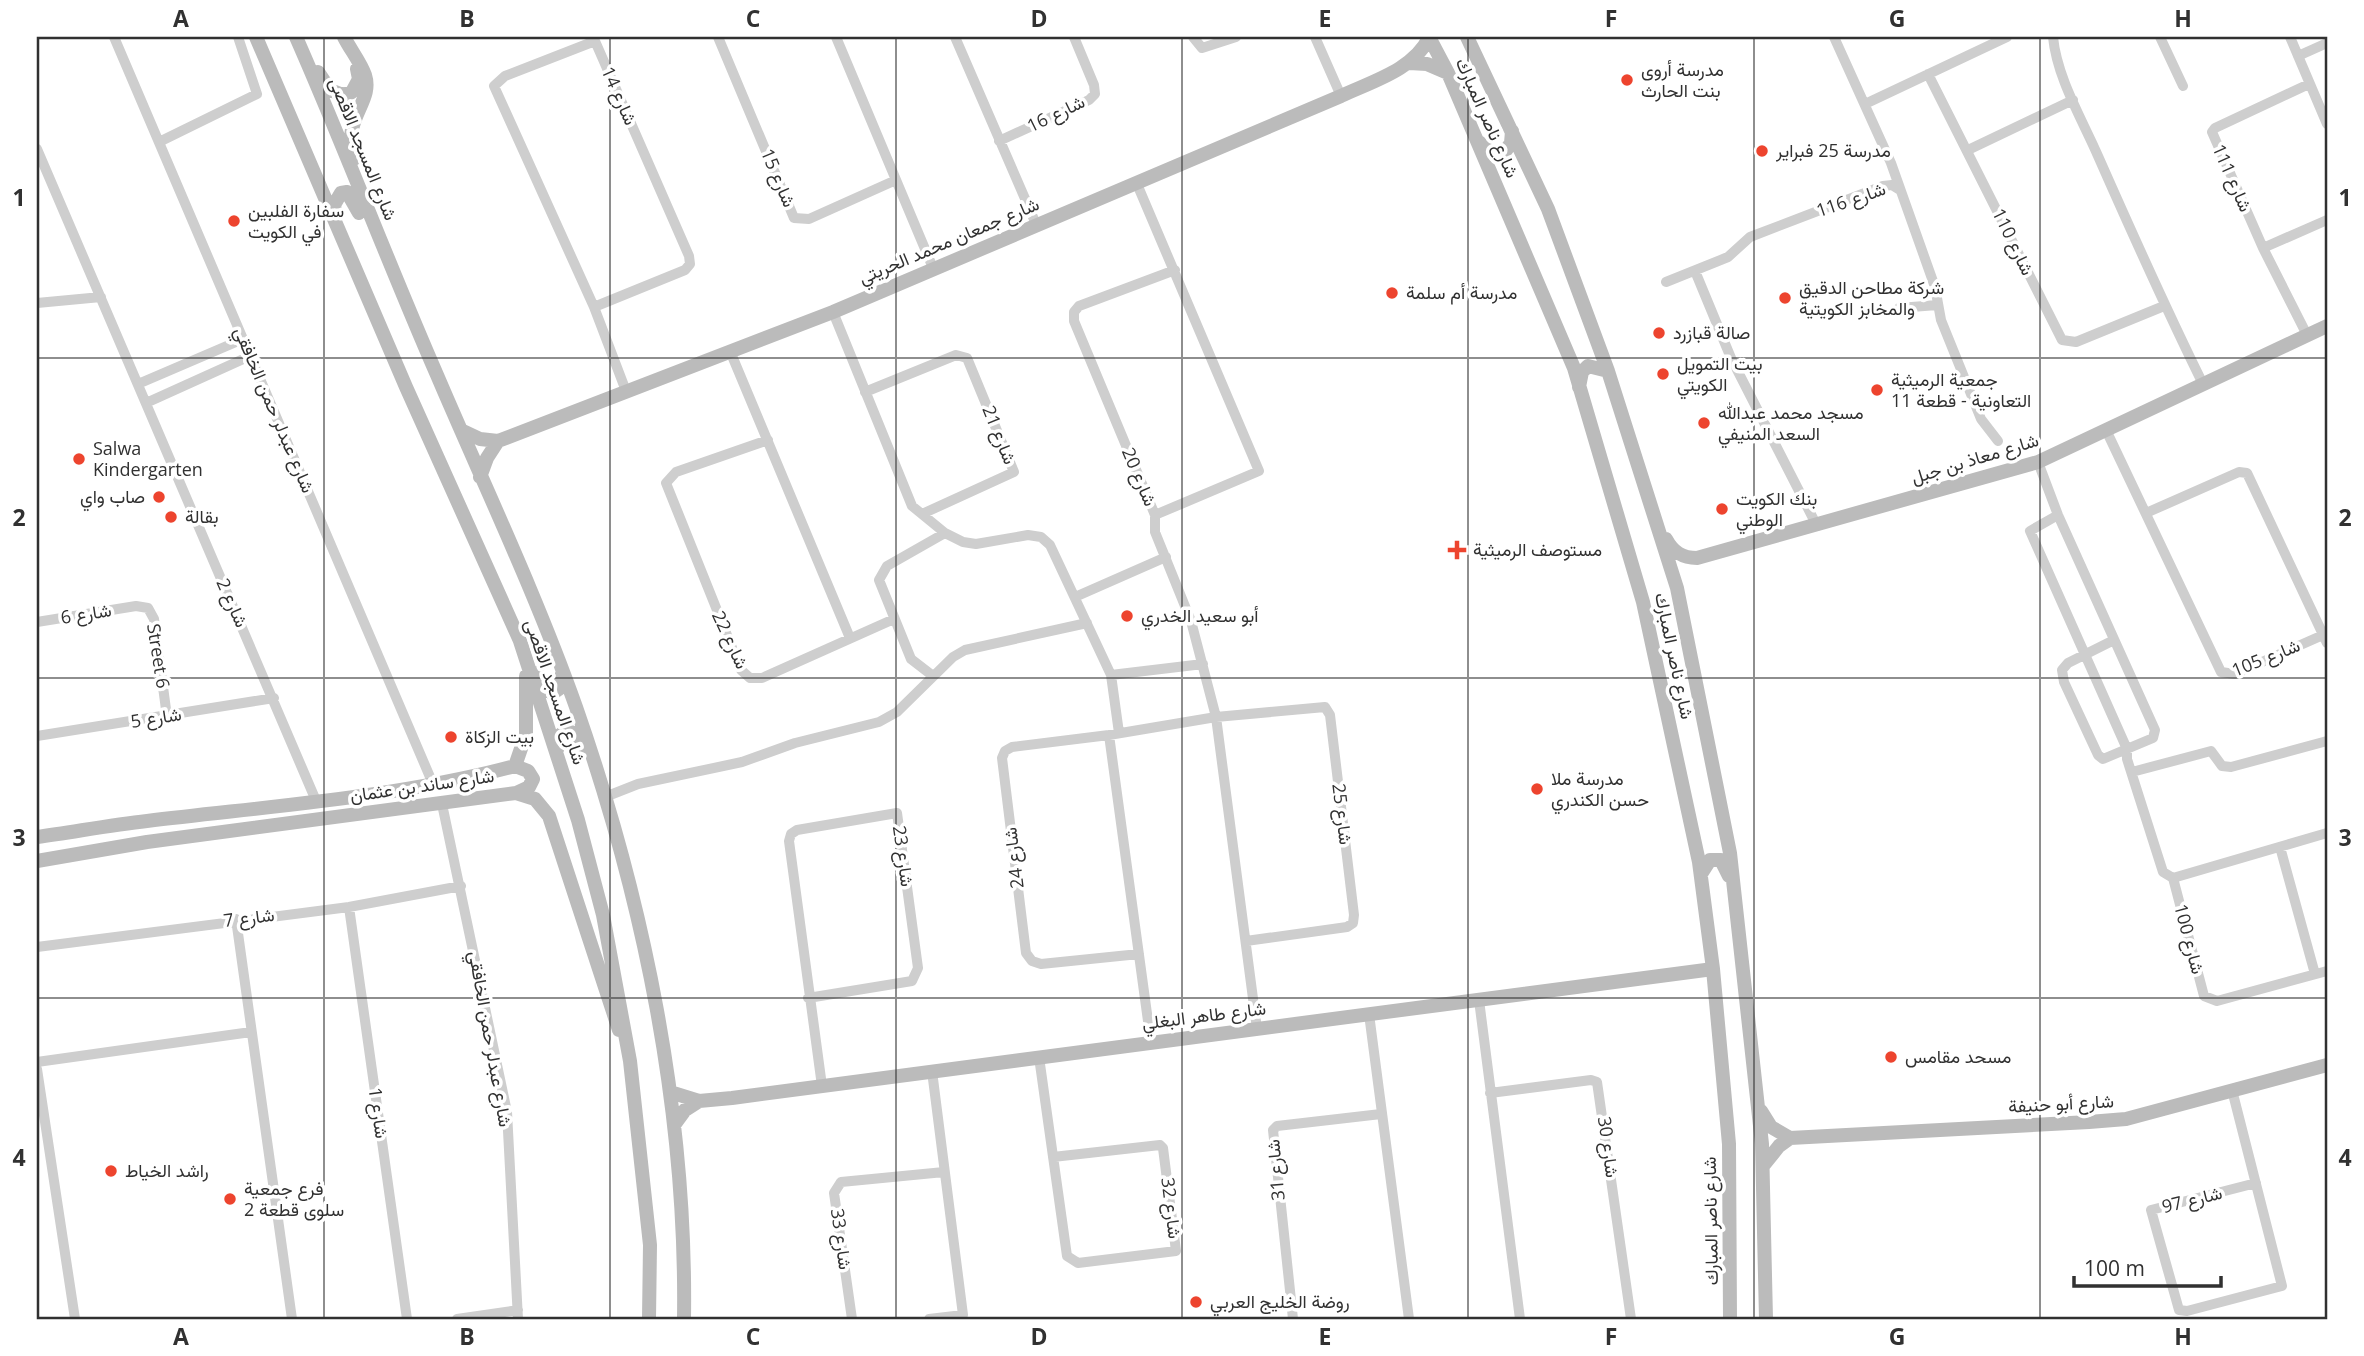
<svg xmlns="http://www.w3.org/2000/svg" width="2364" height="1356" viewBox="0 0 2364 1356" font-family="'Open Sans',Vazirmatn,sans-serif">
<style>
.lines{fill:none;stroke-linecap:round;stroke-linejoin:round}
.street{stroke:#cecece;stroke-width:10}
.secondary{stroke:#bbb;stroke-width:14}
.grid{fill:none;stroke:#313131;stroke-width:2;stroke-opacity:0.55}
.poi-dot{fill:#ed442e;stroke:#fff;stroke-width:2.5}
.labels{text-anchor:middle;stroke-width:7;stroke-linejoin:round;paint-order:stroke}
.poi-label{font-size:18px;fill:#313131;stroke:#fff;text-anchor:start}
.street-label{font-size:18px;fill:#313131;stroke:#fff}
.neatline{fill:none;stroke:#313131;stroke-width:2.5}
.grid-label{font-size:23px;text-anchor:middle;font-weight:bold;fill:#313131}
</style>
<rect width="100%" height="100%" fill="#fff"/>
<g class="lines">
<path class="street" d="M114,37L433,784
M718,37L794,218L809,219L896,180
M836,37L933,268
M955,37L1036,224
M1193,37L1202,48L1236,37
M1315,37L1341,96
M1834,37L1891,163L1935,287L1941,320L1981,419L1998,441
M2053,37C2057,78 2082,119 2098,156C2132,233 2166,309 2203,384
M2160,37L2183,86
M2290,37L2327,124
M2298,56L2327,43
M1928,74L2062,340L2076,342L2164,306
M1865,104L2007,37
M999,141L1089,100L1095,94L1094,85L1074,37
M159,142L257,94L238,37
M37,149L317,803
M1968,150L2073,100
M1137,184L1259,471L1155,515
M2263,248L2327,220
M1175,270L1079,306L1074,312V321L1155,515V532L1191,621L1216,717L1257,1029
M1695,271L1731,358L1817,526
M1666,282L1728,257L1750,237L1883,186L1892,185L1900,190
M37,303L101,297
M594,307L685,270L690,264L689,256L595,41L505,76L494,86L594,307L626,391
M1899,308L1937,305
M833,312L912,506L945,533L963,542L976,544L1028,535L1041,537L1050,545L1111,675L1119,733
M2307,335L2263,248L2212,132L2215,128L2309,84
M730,351L850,638
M138,384L243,339
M865,392L956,355L967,358L1014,472L922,514
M146,403L250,356
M2106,430L2221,672L2235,674L2323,635
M768,440L676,472L666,483L741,670L750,678H762L894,619
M2038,462L2058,515L2155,730L2153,738L2103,759L2098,755L2064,682L2062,670L2068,663L2114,640
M2146,513L2239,472L2247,473L2327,643
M2058,515L2030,531L2127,749V759L2163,872L2173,878
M1075,597L1166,557
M37,622L136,606L148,608L154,619L167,717
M1111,675L1203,664
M933,676L911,659L879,580L887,566L945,533
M1109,735L1151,1043
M37,736L274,698
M2132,772L2211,751L2222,766L2231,767L2327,741
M605,797L638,784L742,762L795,743L879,722L897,712L953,657L965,650L1087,623
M442,804L507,1112L518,1319
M2280,847L2315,974
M2173,878L2204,996L2217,1001L2327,971
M2173,878L2327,833
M349,907L407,1319
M236,919L292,1319
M37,947L349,907L461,886
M1139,954L1041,964L1032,961L1026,953L1002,758L1005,751L1012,747L1109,735L1216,717L1325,707L1330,715L1354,915L1353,923L1347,927L1246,941
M808,998L912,981L918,968L897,813L797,830L791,834L789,841L822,1086
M1479,1000L1520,1319
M1369,1014L1409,1319
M1039,1057L1067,1256L1078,1263L1176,1251L1163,1148L1160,1145L1053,1157
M37,1062L251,1032
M37,1069L75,1319
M2232,1090L2282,1286L2187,1311L2179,1310L2151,1210L2256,1183
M1490,1093L1591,1080L1597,1082L1631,1319
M457,1319L518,1310
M852,1319L834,1193L841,1182L944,1172
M929,1319L963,1315L932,1071
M1293,1319L1273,1130L1277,1126L1381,1114"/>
<path class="secondary" d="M256,37L406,387L520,641L578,820L603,915L630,1061L650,1245L649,1319
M296,37C345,148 388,263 437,375C484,485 536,594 576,707C644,902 687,1112 684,1319
M344,37C350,49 361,63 365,75C374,103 341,118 354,159
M1429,37L1448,73L1574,368L1643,602L1699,862L1713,969L1729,1144L1730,1319
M1467,37L1548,209L1608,371L1677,588L1730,853L1762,1144L1766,1319
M1409,63L1427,64L1448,73
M318,72L330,90L343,95L352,92L359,79L357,69
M1479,142L1492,153H1504L1511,143L1512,131
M336,216L334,205L341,193L347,192L359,213
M1579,387L1582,372L1588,366L1608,371
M463,431L480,439L498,441L833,312L1341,96C1373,81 1413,70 1429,38
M480,477L487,458L498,441
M1666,539C1673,552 1682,558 1697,558L2038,462L2327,326
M537,673L546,690L553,693L560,688L562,674
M557,750L558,737L566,730L573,733L582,752
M515,766L528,771L533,779L529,787L516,793
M37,837C74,832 110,825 147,821C270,806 394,798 515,766L526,734V676
M37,861L147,842L516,793L535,799L549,816L619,1030
M1701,874L1710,860H1721L1729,876
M670,1092L699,1101L732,1098L1713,969
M1761,1111L1771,1127L1790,1138L2089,1122L2126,1119L2327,1065
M674,1125L685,1110L699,1101
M1763,1166L1779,1146L1790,1138"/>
</g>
<path class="grid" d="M324,37V1319M610,37V1319M896,37V1319M1182,37V1319M1468,37V1319M1754,37V1319M2040,37V1319M37,358H2327M37,678H2327M37,998H2327"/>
<g class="poi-dot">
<circle cx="1627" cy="80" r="7"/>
<circle cx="1762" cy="151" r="7"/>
<circle cx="234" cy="221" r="7"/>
<circle cx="1392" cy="293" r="7"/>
<circle cx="1785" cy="298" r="7"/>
<circle cx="1659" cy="333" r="7"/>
<circle cx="1663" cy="374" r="7"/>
<circle cx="1877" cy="390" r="7"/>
<circle cx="1704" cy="423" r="7"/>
<circle cx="79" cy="459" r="7"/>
<circle cx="159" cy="497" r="7"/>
<circle cx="1722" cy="509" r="7"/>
<circle cx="171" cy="517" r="7"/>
<path d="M1453.5 539.5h7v7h7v7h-7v7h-7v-7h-7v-7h7z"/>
<circle cx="1127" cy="616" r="7"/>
<circle cx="451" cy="737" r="7"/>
<circle cx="1537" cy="789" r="7"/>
<circle cx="1891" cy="1057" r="7"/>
<circle cx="111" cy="1171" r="7"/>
<circle cx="230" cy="1199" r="7"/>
<circle cx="1196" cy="1302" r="7"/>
</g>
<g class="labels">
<g class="poi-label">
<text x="1641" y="76">مدرسة أروى<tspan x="1641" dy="21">بنت الحارث</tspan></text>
<text x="1776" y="157">مدرسة 25 فبراير</text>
<text x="248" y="217">سفارة الفلبين<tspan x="248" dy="21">في الكويت</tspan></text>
<text x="1799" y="294">شركة مطاحن الدقيق<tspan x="1799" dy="21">والمخابز الكويتية</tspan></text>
<text x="1406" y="299">مدرسة أم سلمة</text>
<text x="1673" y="339">صالة قبازرد</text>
<text x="1677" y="370">بيت التمويل<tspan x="1677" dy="21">الكويتي</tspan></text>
<text x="1891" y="386">جمعية الرميثية<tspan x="1891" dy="21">التعاونية - قطعة 11</tspan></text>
<text x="1718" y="419">مسجد محمد عبدالله<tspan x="1718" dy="21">السعد المنيفي</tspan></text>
<text x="93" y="455">Salwa<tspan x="93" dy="21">Kindergarten</tspan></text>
<text x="145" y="503" text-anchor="end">صاب واي</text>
<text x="1736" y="505">بنك الكويت<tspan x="1736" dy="21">الوطني</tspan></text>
<text x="185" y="523">بقالة</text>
<text x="1473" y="556">مستوصف الرميثية</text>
<text x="1141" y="622">أبو سعيد الخدري</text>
<text x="465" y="743">بيت الزكاة</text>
<text x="1551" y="785">مدرسة ملا<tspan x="1551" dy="21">حسن الكندري</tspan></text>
<text x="1905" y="1063">مسحد مقامس</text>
<text x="125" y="1177">راشد الخياط</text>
<text x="244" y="1195">فرع جمعية<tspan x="244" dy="21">سلوى قطعة 2</tspan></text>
<text x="1210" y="1308">روضة الخليج العربي</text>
</g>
<g class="street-label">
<text transform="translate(619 96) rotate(66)" y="6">شارع 14</text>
<text transform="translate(1056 114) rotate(-26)" y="6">شارع 16</text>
<text transform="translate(1487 118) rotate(66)" y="6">شارع ناصر المبارك</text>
<text transform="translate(363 149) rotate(68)" y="6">شارع المسجد الاقصى</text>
<text transform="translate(778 178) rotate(67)" y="6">شارع 15</text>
<text transform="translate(2232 178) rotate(66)" y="6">شارع 111</text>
<text transform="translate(1851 200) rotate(-19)" y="6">شارع 116</text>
<text transform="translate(949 241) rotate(-23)" y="6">شارع جمعان محمد الحريتي</text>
<text transform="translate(2013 242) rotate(64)" y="6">شارع 110</text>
<text transform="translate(274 410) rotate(67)" y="6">شارع عبدلر حمن الخافقي</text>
<text transform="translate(999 435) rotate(68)" y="6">شارع 21</text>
<text transform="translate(1975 459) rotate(-17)" y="6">شارع معاذ بن جبل</text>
<text transform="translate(1139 477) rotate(67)" y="6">شارع 20</text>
<text transform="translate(232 603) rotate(66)" y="6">شارع 2</text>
<text transform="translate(86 614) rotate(-9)" y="6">شارع 6</text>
<text transform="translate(730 640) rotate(65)" y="6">شارع 22</text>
<text transform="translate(158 656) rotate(81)" y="6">Street 6</text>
<text transform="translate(1674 656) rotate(78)" y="6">شارع ناصر المبارك</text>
<text transform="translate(2266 658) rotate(-22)" y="6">شارع 105</text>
<text transform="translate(555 692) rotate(71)" y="6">شارع المسجد الاقصى</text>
<text transform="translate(156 718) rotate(-9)" y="6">شارع 5</text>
<text transform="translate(422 786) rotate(-8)" y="6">شارع ساند بن عثمان</text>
<text transform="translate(1342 814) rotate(83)" y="6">شارع 25</text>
<text transform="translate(903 856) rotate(82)" y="6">شارع 23</text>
<text transform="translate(1014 858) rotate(-97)" y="6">شارع 24</text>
<text transform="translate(249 918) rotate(-7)" y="6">شارع 7</text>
<text transform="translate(2189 939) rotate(75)" y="6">شارع 100</text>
<text transform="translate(1204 1016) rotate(-7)" y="6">شارع طاهر البغلي</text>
<text transform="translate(490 1039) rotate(80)" y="6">شارع عبدلر حمن الخافقي</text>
<text transform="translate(2061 1104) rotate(-3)" y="6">شارع أبو حنيفة</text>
<text transform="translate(378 1113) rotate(82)" y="6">شارع 1</text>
<text transform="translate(1608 1147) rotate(82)" y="6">شارع 30</text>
<text transform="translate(1276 1170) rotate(-95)" y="6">شارع 31</text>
<text transform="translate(2192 1200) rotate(-14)" y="6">شارع 97</text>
<text transform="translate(1171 1208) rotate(83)" y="6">شارع 32</text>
<text transform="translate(1711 1221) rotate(-91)" y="6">شارع ناصر المبارك</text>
<text transform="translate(841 1239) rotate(82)" y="6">شارع 33</text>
</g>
</g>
<rect width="2364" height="1356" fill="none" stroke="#ffffff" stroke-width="77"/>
<path d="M2074 1276v10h147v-10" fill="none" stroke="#313131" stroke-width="3.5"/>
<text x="2084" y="1276" font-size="21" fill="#313131" stroke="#ffffff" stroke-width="5" paint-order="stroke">100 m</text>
<rect x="38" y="38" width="2288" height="1280" class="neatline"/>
<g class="grid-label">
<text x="181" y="27">A</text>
<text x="467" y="27">B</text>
<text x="753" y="27">C</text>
<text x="1039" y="27">D</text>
<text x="1325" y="27">E</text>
<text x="1611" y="27">F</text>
<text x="1897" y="27">G</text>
<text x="2183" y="27">H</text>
<text x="19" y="206">1</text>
<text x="2345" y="206">1</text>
<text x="19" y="526">2</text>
<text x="2345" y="526">2</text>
<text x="19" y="846">3</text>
<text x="2345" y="846">3</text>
<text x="19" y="1166">4</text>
<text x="2345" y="1166">4</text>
<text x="181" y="1345">A</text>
<text x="467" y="1345">B</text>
<text x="753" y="1345">C</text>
<text x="1039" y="1345">D</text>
<text x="1325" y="1345">E</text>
<text x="1611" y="1345">F</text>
<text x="1897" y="1345">G</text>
<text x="2183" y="1345">H</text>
</g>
</svg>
